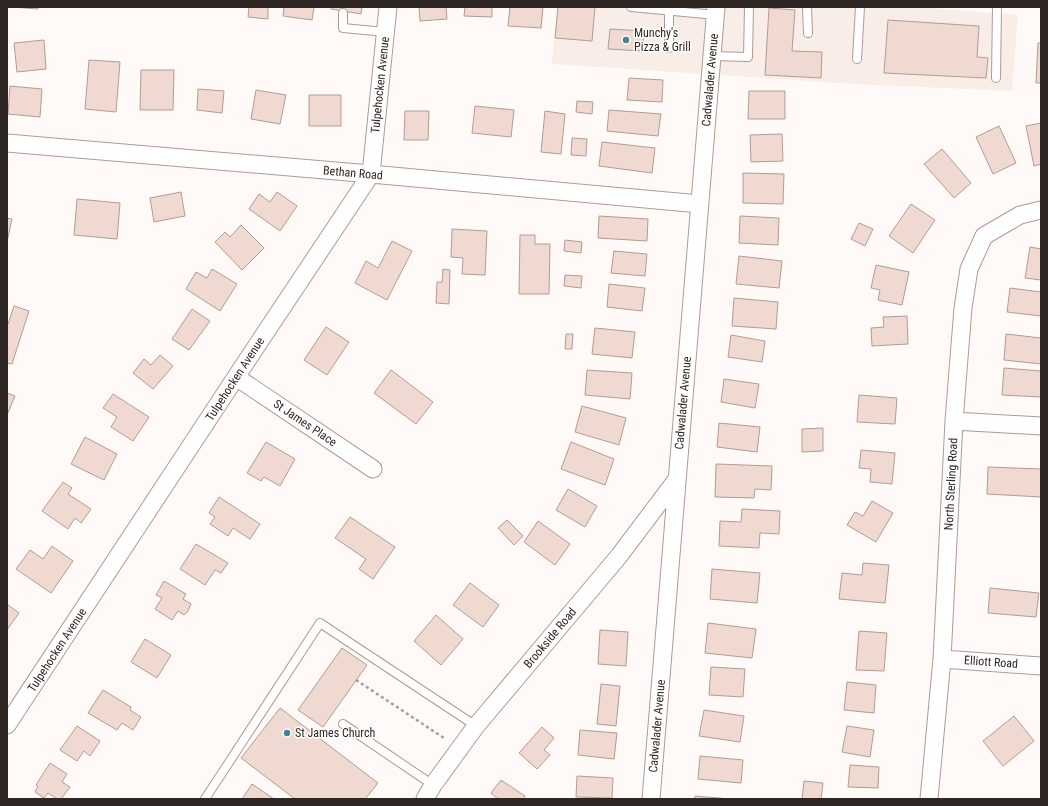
<svg xmlns="http://www.w3.org/2000/svg" width="1048" height="806" viewBox="0 0 1048 806" font-family="'Roboto Condensed',sans-serif">
<style>
.built{fill:#f9ede8}
.building{fill:#f0d9d1;stroke:#b19c94}
.lines{fill:none;stroke-linecap:round;stroke-linejoin:round}
.lane-casing{stroke:#b09a93;stroke-width:10}
.street-casing{stroke:#b09a93;stroke-width:19}
.path{stroke:#a39d9b;stroke-width:2.5;stroke-dasharray:3 3;stroke-linecap:butt}
.lane{stroke:#fff;stroke-width:8}
.street{stroke:#fff;stroke-width:17}
.poi-dot{fill:#458498;stroke:#fff;stroke-width:1.5}
.labels{text-anchor:middle;stroke-width:3;stroke-linejoin:round;paint-order:stroke}
.poi-label{font-size:12px;fill:#2e2623;stroke:#fff;text-anchor:start}
.street-label{font-size:12px;fill:#2e2623;stroke:#fff}
</style>
<rect width="100%" height="100%" fill="#fffaf8"/>
<path class="built" d="M557,7H921L1018,15L1012,91L853,84L552,64Z"/>
<path class="building" d="M12,7H38V9Z
M249,7H268V19L248,17Z
M284,7H314L312,20L283,16Z
M331,7H362L361,14L331,9Z
M419,7H446L447,19L420,21Z
M465,7H492V17L464,16Z
M510,7H543L541,28L508,26Z
M558,7H595L592,41L555,38Z
M769,8L795,10L792,51L822,52L821,78L765,75Z
M888,20L979,26L977,57L988,58L986,78L884,73Z
M610,29L644,31L642,51L608,49Z
M44,40L46,69L17,72L14,43Z
M1038,43H1041V83H1036Z
M89,60L120,62L116,112L85,109Z
M141,70H174L173,110H140Z
M629,78L663,80L662,102L627,100Z
M10,86L42,89L40,117L8,114Z
M198,89L224,91L222,113L197,110Z
M256,90L286,95L280,124L251,119Z
M749,91H785V119H748Z
M309,95H341V126H309Z
M577,101L593,102L592,114L576,112Z
M475,106L514,110L511,137L472,133Z
M609,110L661,114L658,136L607,131Z
M405,111H429L428,140H404Z
M545,111L565,114L561,154L541,152Z
M1041,123V164L1034,166L1026,126Z
M999,126L1016,163L993,174L976,137Z
M782,134L783,161L751,162L750,135Z
M572,138L587,139L586,156L571,155Z
M602,142L655,148L652,173L599,166Z
M942,149L971,183L954,198L924,164Z
M743,173L784,174L783,204L743,203Z
M181,192L185,216L154,222L150,198Z
M277,192L297,206L280,231L249,209L259,194L270,202Z
M77,199L120,203L117,239L74,235Z
M911,204L935,220L913,253L889,236Z
M599,216L648,219L647,241L598,238Z
M740,216L779,218L778,245L739,243Z
M7,218L12,219L7,242Z
M859,223L873,229L865,246L851,239Z
M241,225L264,248L242,270L215,242L225,232L230,237Z
M452,229L487,231L485,275L462,274L463,258L451,257Z
M520,235H535V244H550L549,294H519Z
M565,240L582,242L581,253L564,251Z
M392,241L412,251L387,300L355,283L366,261L378,268Z
M1030,247L1041,249V280L1025,278Z
M614,251L647,254L645,276L611,273Z
M739,256L782,261L779,288L736,284Z
M876,265L909,272L902,305L878,300L880,290L871,288Z
M212,269L237,284L220,311L186,289L196,272L207,278Z
M443,269L450,270L449,304L436,303L437,282H442Z
M565,275L582,276L581,288L564,286Z
M609,284L645,288L642,311L607,307Z
M1010,288L1041,292V316L1007,312Z
M734,298L778,302L776,329L732,326Z
M14,306L29,311L12,364L7,363V327Z
M192,309L210,321L189,350L172,339Z
M907,316L908,344L872,346L871,328L884,327L883,317Z
M326,327L349,342L327,375L304,360Z
M595,328L635,332L632,358L592,354Z
M566,334H573L572,349H565Z
M1006,334L1041,338V364L1004,360Z
M731,335L765,341L762,362L728,357Z
M160,355L173,366L153,389L133,373L144,359L151,365Z
M1004,368L1041,371V397L1002,395Z
M391,370L433,402L416,424L374,393Z
M587,370L632,373L630,399L585,395Z
M724,379L759,384L755,408L721,402Z
M7,393L15,396L7,415Z
M113,394L149,417L133,441L111,427L117,417L103,408Z
M859,395L897,398L895,424L857,422Z
M582,406L626,418L619,445L575,432Z
M719,423L760,427L757,452L717,447Z
M823,428V451L802,452V429Z
M85,437L117,454L104,480L71,464Z
M266,442L295,459L280,486L264,477L261,481L247,473Z
M571,442L614,459L605,485L561,469Z
M861,450L895,453L892,484L870,482L871,469L859,468Z
M716,464L772,466L771,490L755,489L754,498L715,497Z
M988,467L1041,469V497L987,494Z
M63,482L72,488L68,494L91,509L81,523L75,518L68,529L42,511Z
M568,489L597,506L585,527L556,510Z
M219,497L260,524L250,539L233,528L228,536L210,524L215,517L209,513Z
M872,501L893,513L876,542L847,525L855,512L863,516Z
M742,509L780,511L779,534L760,533L759,548L719,546L720,521L741,522Z
M350,517L395,547L373,579L359,569L366,559L335,538Z
M507,520L523,536L514,545L498,528Z
M538,521L570,544L555,565L524,542Z
M196,544L228,563L221,573L215,570L205,585L180,569Z
M52,546L73,561L51,593L16,569L30,550L43,559Z
M863,563L889,565L885,603L839,599L842,573L862,575Z
M712,569L760,573L757,603L710,599Z
M164,581L186,594L183,599L191,604L188,611L184,615L178,611L172,620L155,609L162,598L156,595Z
M470,583L499,605L483,627L453,605Z
M990,588L1039,593L1036,617L988,613Z
M7,604L19,613L7,630Z
M436,615L463,639L441,665L414,641Z
M708,623L756,629L752,658L705,653Z
M600,630L628,632L626,666L598,664Z
M859,631L887,633L884,671L856,670Z
M145,639L171,655L157,678L131,662Z
M342,648L367,665L323,727L298,710Z
M711,667L745,669L743,697L709,695Z
M847,682L876,685L874,713L844,710Z
M601,684L620,686L616,726L597,724Z
M103,690L131,707L130,710L141,717L133,730L122,723L117,730L88,713Z
M280,708L378,783L365,799H295L241,758Z
M704,710L744,716L740,742L699,736Z
M1014,716L1034,741L1003,766L983,741Z
M77,726L100,741L90,756L84,751L77,761L60,750Z
M847,726L874,730L870,757L842,752Z
M542,727L554,738L544,750L550,755L537,769L519,753Z
M580,730L617,733L614,759L578,755Z
M700,756L743,760L741,783L698,779Z
M50,763L67,774L62,782L70,787L61,799H57L48,793L44,798L35,792L38,786L36,785Z
M850,765L879,767L878,788L848,787Z
M577,776L613,778L612,798L576,797Z
M501,780L525,796L523,799H498L491,793Z
M804,781L823,783L821,799H802Z
M252,784L274,799H242Z
M695,796L730,799H695Z"/>
<g class="lines">
<g class="lane-casing">
<path id="lane" d="M631,7L716,15
M807,7L808,33
M343,13V28L386,32
M669,48V11
M712,56L748,57L749,7
M857,59L860,7
M996,78L997,7
M343,724L433,785
M205,799L320,623L476,726"/>
</g>
<g class="street-casing">
<path id="street" d="M7,143L371,174L700,204
M236,377L373,469
M954,421L1041,426
M942,659L1041,666
M7,725L236,377L371,174L388,7
M425,799L433,785L476,726L619,556L677,479
M651,799L716,7
M929,799L942,659L954,421L963,308L969,269L984,236L1020,215L1041,210"/>
</g>
<path class="path" d="M356,680L444,738"/>
<use href="#lane" class="lane"/>
<use href="#street" class="street"/>
</g>
<g class="poi-dot">
<circle cx="626" cy="40" r="4"/>
<circle cx="287" cy="733" r="4"/>
</g>
<g class="labels">
<g class="poi-label">
<text x="634" y="37">Munchy's<tspan x="634" dy="14">Pizza &amp; Grill</tspan></text>
<text x="295" y="737">St James Church</text>
</g>
<g class="street-label">
<text transform="translate(710 80) rotate(-85)" y="4">Cadwalader Avenue</text>
<text transform="translate(380 85) rotate(-84)" y="4">Tulpehocken Avenue</text>
<text transform="translate(353 173) rotate(5)" y="4">Bethan Road</text>
<text transform="translate(235 379) rotate(-57)" y="4">Tulpehocken Avenue</text>
<text transform="translate(683 403) rotate(-85)" y="4">Cadwalader Avenue</text>
<text transform="translate(305 423) rotate(34)" y="4">St James Place</text>
<text transform="translate(951 484) rotate(-87)" y="4">North Sterling Road</text>
<text transform="translate(550 638) rotate(-50)" y="4">Brookside Road</text>
<text transform="translate(57 650) rotate(-57)" y="4">Tulpehocken Avenue</text>
<text transform="translate(991 662) rotate(4)" y="4">Elliott Road</text>
<text transform="translate(657 726) rotate(-85)" y="4">Cadwalader Avenue</text>
</g>
</g>
<rect width="1048" height="806" fill="none" stroke="#2e2623" stroke-width="16"/>
</svg>
